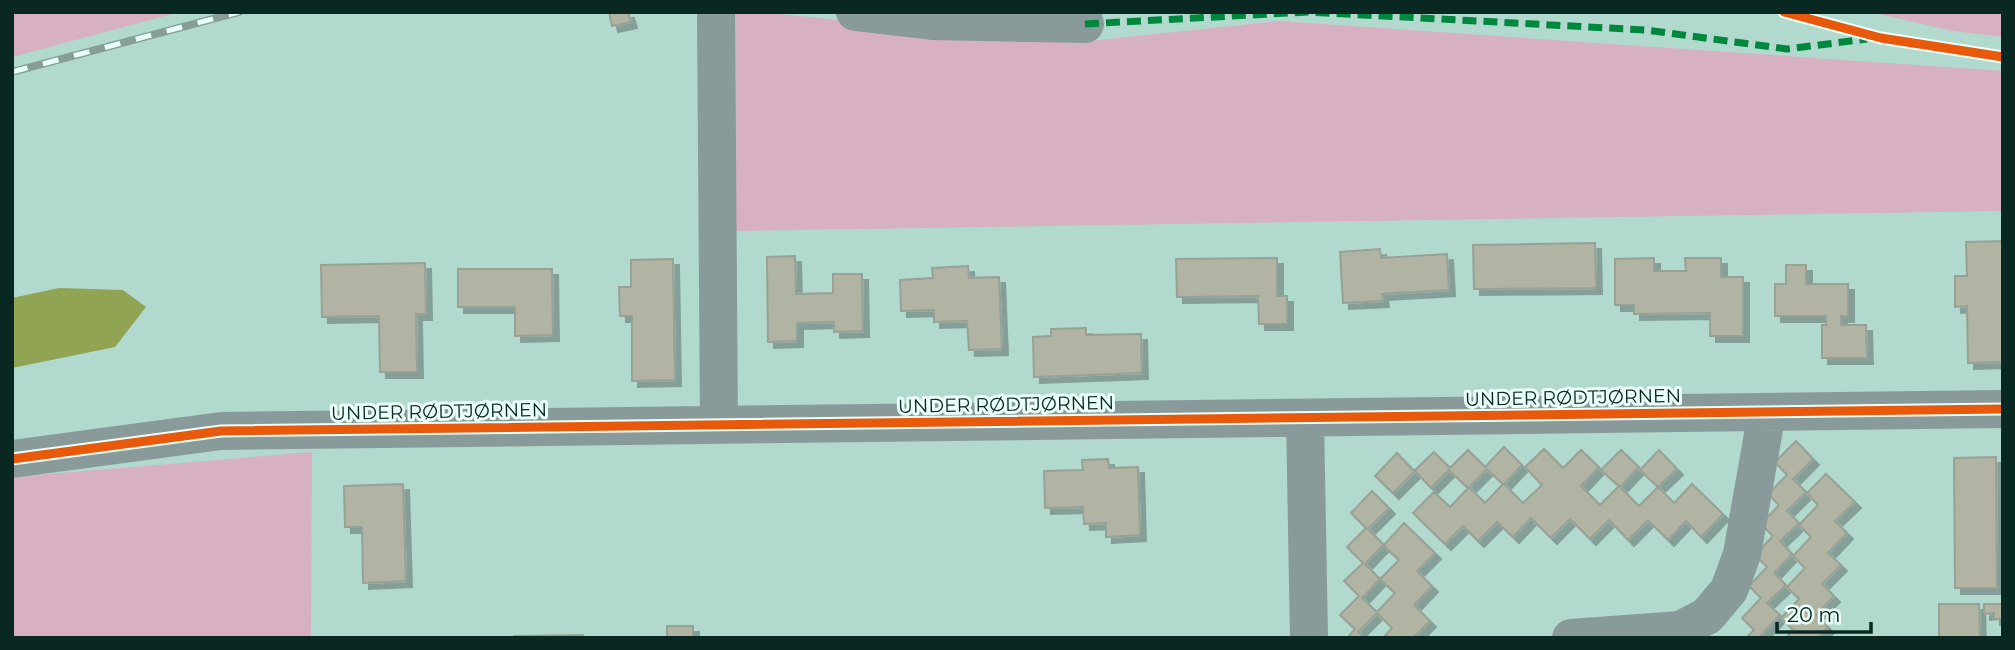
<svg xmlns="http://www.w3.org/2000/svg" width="2015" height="650" viewBox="0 0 2015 650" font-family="Montserrat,sans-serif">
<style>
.green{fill:#d7b1c2}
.water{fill:#90a454}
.building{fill:#b2b4a3;stroke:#98a195;stroke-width:2;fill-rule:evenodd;filter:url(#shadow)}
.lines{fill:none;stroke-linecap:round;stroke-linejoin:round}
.minor{stroke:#899a9b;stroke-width:38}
.rail-casing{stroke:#869d98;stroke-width:8}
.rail{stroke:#eafff9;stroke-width:5;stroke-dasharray:16;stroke-linecap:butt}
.quiet{stroke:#00873e;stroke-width:7;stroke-dasharray:14 7;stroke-linecap:butt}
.cycleway-casing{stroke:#eafff9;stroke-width:13}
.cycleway{stroke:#e8590c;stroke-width:9}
.labels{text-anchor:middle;stroke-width:6;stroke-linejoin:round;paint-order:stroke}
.street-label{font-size:19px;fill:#0a2822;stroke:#eafff9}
</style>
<defs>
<filter id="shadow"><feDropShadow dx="6" dy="6" stdDeviation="0" flood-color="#0004"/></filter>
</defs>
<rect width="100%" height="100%" fill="#b2d9ce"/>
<path class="green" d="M12,12H180L12,57Z
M729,12H760L1070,43L1279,21L2003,71V211L734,231Z
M1870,12H2003V37L1953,31Z
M312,452L311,638H12V477Z"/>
<path class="water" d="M59,288L123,290L146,307L115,347L12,368V298Z"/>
<path class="building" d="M609,12H628L631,22L612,26Z
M2003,241V362L1968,363L1967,306L1955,307V276H1967L1966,242Z
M1595,243L1596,288L1474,289L1473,245Z
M1380,249L1381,258L1447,254L1449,290L1382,294L1383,301L1343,303L1340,252Z
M795,256L796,294L833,293V274H862L863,331L834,332V322L797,323V341L768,342L767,257Z
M1277,258V296H1287V324H1259L1258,296L1177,297L1176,259Z
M1654,258V271H1686L1685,258H1721V277H1743V336H1710V313L1634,314V305H1615V259Z
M673,259L675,380L632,381V316H620L619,287H631V260Z
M425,263L426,314H416L417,372H380L379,316L322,317L321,265Z
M1786,265H1806V284H1848V316H1841V325H1866L1867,358H1822V325H1826V316H1775V284H1786Z
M968,266L969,278L999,277L1002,349L969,350L967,321L934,322V310L901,311L900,280L933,278L932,268Z
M458,269H552L553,335L515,336V307H458Z
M1086,328V335L1141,334L1142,373L1034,377L1033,337L1051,336V329Z
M1796,441L1813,459L1793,479L1806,492L1787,511L1799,523L1780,541L1792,554L1774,573L1786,585L1767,603L1780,615L1761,635L1763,638H1746L1754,630L1742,618L1761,598L1749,586L1767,567L1755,555L1773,536L1761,524L1779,505L1768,494L1787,475L1775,462Z
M1504,447L1522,465L1504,484L1523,503L1542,485L1525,467L1544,449L1563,468L1581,450L1599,467L1581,486L1600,505L1619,486L1601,470L1621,450L1639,467L1620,487L1639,506L1658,487L1640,470L1659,450L1677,469L1658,487L1674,503L1692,484L1723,514L1701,537L1686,521L1668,540L1648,520L1628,540L1609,520L1590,539L1570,519L1551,538L1531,518L1513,537L1497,522L1478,541L1463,526L1445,544L1413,513L1434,492L1450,507L1469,487L1485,503L1503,484L1487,469L1468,488L1449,470L1431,488L1415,471L1393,493L1375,476L1397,453L1414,471L1434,452L1450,468L1468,450L1485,467Z
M1996,457L1997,588H1955L1954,458Z
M1108,459L1109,468L1138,467L1140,535L1106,537V523L1084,524L1083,507L1045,508L1044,471L1083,470L1082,460Z
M1826,474L1855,502L1835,521L1847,533L1828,553L1841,565L1822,584L1834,596L1816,615L1828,627L1818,638H1786L1793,630L1781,618L1799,599L1787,587L1805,568L1793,556L1811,537L1799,525L1818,505L1807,493Z
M403,484L406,581L363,583L362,527H345L344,486Z
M1372,491L1389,508L1368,529L1384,545L1404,523L1435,553L1417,571L1432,586L1414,605L1430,621L1413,638H1383L1392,628L1377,613L1358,632L1365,638H1347L1355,629L1340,615L1359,596L1344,581L1363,563L1347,547L1366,528L1351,513ZM1383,545L1399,560L1380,579L1365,564ZM1380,579L1395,593L1377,612L1362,598Z
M1939,604H1979L1980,638H1939Z
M1984,604H2003V619H1994V613L1984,614Z
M667,626H693V638H667Z
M583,635V638H514V636Z"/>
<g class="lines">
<path class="minor" d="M716,12L719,425
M855,12L932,21L1085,24
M1305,418L1309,638
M12,459L221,431L2003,409
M1571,638L1680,630L1707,616L1729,590L1742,554L1767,412"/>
<g class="rail-casing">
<path id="rail" d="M12,72L239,12"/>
</g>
<use href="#rail" class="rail"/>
<path class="quiet" d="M1085,24L1308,12L1646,30L1787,49L1867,39"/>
<g class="cycleway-casing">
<path id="cycleway" d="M1784,12L1881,38L2003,57
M12,459L221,431L2003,409"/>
</g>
<use href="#cycleway" class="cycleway"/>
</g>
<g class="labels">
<g class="street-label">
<text transform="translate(1573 397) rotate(-1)" y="7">UNDER RØDTJØRNEN</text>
<text transform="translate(1006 404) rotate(-1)" y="7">UNDER RØDTJØRNEN</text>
<text transform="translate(439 411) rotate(-1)" y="7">UNDER RØDTJØRNEN</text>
</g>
</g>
<rect width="2015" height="650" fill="none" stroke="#0a2822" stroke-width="28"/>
<path d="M1777 622v10h94v-10" fill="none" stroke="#0a2822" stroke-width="3.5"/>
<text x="1787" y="622" font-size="21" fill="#0a2822" stroke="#eafff9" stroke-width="5" paint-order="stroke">20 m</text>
</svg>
